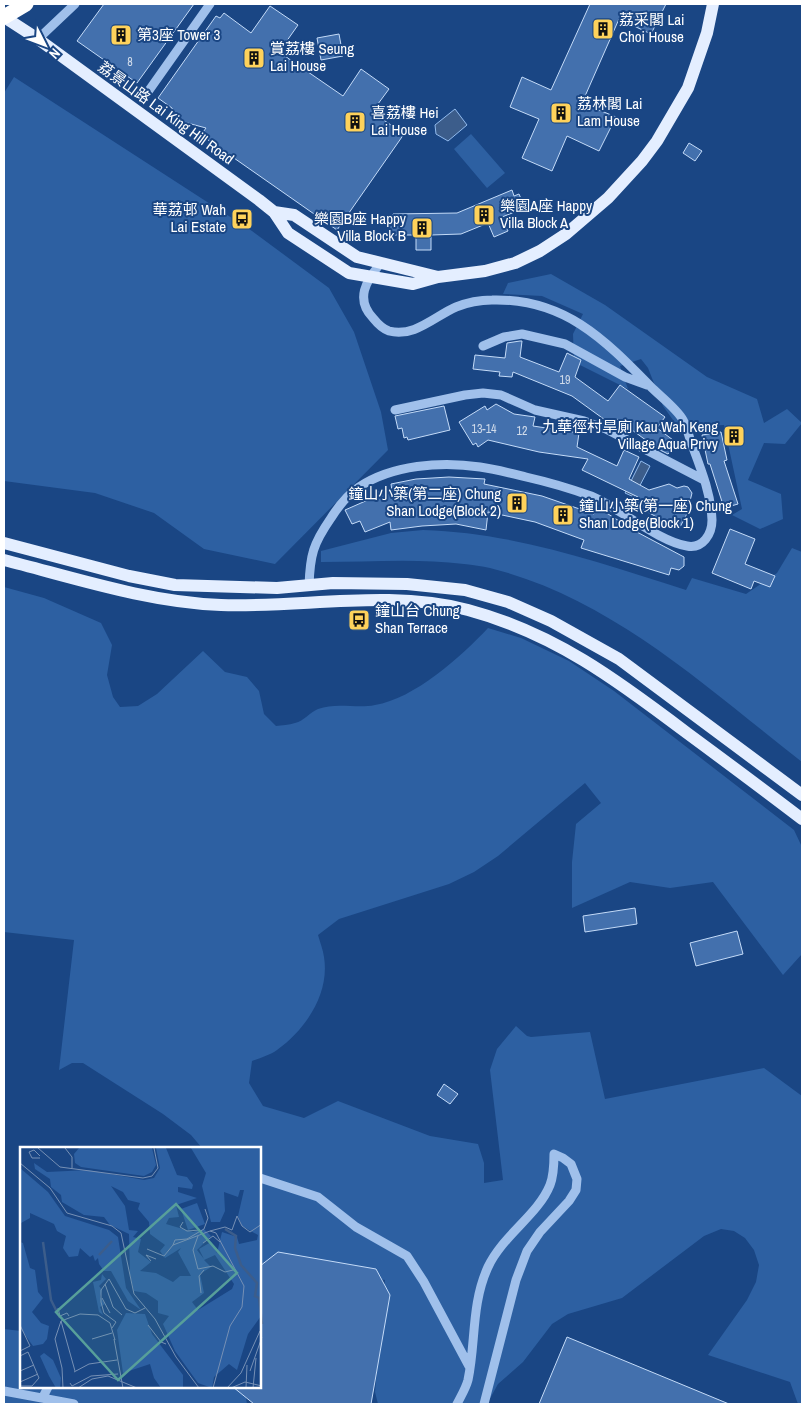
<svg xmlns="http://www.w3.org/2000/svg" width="806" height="1408" viewBox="0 0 806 1408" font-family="'Archivo Narrow','Noto Sans TC',sans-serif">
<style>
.green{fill:#2d60a2}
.water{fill:#3c5d8b;stroke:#92bbee}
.building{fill:#4370ad;stroke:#c4dbf8}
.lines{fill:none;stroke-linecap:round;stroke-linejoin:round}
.minor{stroke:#a0c0eb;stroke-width:9}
.major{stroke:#e4eeff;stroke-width:12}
.highway{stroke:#fff;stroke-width:15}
.labels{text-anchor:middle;stroke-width:4;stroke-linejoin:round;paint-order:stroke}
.number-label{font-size:12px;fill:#d0dbea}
.poi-label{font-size:15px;fill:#fff;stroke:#1a4684;text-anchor:start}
.street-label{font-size:15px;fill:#fff;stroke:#1a4684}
.inset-river{fill:none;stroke:#3c5d8b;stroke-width:2.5}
.inset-road{fill:none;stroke:#7690b5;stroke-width:1}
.view{fill:#579f9a;fill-opacity:0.15;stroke:#579f9a;stroke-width:2.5}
.inset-edge{fill:none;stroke:#fff;stroke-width:2.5}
</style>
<rect width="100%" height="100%" fill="#1a4684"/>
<path class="green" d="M14,77L252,231L329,288L354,332L381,412L388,450L275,564L204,549L154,513L95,493L4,481V93Z
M471,134L505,173L487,188L454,149Z
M551,274L605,305L707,377L757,399L764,423L787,409L802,423L785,444L764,443L748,480L781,494L783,519L760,529L732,515L742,509L724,425L678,427L663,406L648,368L641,359L620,366L628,389L574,362L573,334L583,314L542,296L503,294L508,283Z
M423,530C516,533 598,562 686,590L692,578L746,594L777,573L792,548L802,552V762C706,687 611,598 490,568C482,566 473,565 464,564C417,558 368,562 321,562V551L391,533Z
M4,587L44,598L101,623L112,645L107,675L113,697L120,707L138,706L157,694L203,651L225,672L247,677L259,691L264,714L276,726C282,725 289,725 295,723C304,721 310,712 318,709C337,702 357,709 375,705C414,699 462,656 488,628L521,638L569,661L614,691L794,830L802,847V954L783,975L713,882L670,888L630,882L572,908V862L576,824L601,803L585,783L498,856L474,872L449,884L339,919L318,935C320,942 323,950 324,957C330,994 305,1030 277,1050C270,1055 260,1058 252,1061L249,1083L263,1106L304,1118L338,1101L430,1136L478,1144L484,1163V1183L503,1180L490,1070L497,1049L516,1026L527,1036L531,1037L590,1032L605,1099L764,1068L802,1096V1404H798L790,1382L708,1355L747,1300L756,1282L759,1265L754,1250L745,1238L734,1231L721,1229L704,1236L622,1298L568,1314L552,1324L523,1362L498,1384L487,1404H378L375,1392L385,1280L260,1263V1148H202L191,1135L163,1114L83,1063H72L59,1070L74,940L4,932Z
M4,1329L21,1331V1387H244L247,1404H4Z"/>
<path class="water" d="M455,109L467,125L448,141L436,134L435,125Z
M641,461L650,466L634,497L625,493Z"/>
<path class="building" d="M104,4H194L137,83L77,41Z
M590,4H666L651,34L619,19L582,103L616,117L599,151L567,136L552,171L522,158L539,119L510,107L522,77L551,90Z
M270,6L298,25L279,52L343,96L361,69L389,89L372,112L404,134L337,230L201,135L206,128L180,121L173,113L172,108L158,98L216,16L220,18L224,13L251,33Z
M339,34L343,56L321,60L317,38Z
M689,143L702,151L695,161L683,153Z
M512,190L514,196L519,194L525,208L502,217L508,231L494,237L488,223L461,234L431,235V250H416V235H389L388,221H393V214L457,213Z
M520,341H522L520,357L559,372L567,353L581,360L575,377L608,401L620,385L665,417L657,428L677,443L668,454L658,449L617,419L612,425L572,396L513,372L512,377L499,376L500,372L473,369L475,355L505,358L507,343Z
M496,404L514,414L535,417L533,426L579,433L577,447L617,466L624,450L639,457L629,479L649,490L669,484L677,488L684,486L688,487L692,493L689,505L691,506L679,529L640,508L641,504L635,501L638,497L582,470L588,459L539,452L488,440L478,447L476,443L473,445L459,422L485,406L487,410Z
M444,406L450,430L408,440L407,437L404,438L402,428L398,429L395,416Z
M721,432L727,460L724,461L738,504L724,508L710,464H708L702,435Z
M449,477L485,479L484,484L542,496L594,514L597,507L635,531L684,557V566L679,570L671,568L669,575L581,548L584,540L535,522L488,512L486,530L456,524L422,526L391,530L390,522L365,532L360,521L352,524L345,510L377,496V492L392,491L391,484L416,479Z
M730,529L755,539L745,564L775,576L770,587L754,581L751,589L712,573Z
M635,908L637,924L585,932L583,916Z
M737,931L743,954L696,966L690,943Z
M444,1084L458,1094L450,1104L437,1095Z
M278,1252L376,1269L390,1295L371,1404H254L233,1387H260V1266Z
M567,1337L729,1404H539Z"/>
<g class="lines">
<path class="minor" d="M38,39L75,4
M145,96L210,4
M483,346L504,337L522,334L565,344L625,377L647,385
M395,410L465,395L483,393L501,395L535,410L584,421L606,429L704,480
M309,586C310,555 313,544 331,518C338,507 347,495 359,487C392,465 441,461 480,467C495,469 510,473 526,477C548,482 569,488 591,496C621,509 658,541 687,546C703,549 712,534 712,520C711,494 701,469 692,445C689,437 687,427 683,420C677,409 660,396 651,387C604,339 564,298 492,300C481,300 466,303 456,307C435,316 414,338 389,331C383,329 377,323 373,318C355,299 366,281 380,264
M260,1178L318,1197L356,1227L407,1256L424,1282L469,1366
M4,1391L74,1404
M43,1397L48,1387
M457,1404C461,1396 466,1388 468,1380C476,1342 471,1304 488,1267C503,1235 538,1215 550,1185C554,1175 554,1164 554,1154L563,1158L571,1164L577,1179L576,1190L569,1201L540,1232L527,1251L516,1280L484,1404"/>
<path class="major" d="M4,17L38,39L259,200L274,212L288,233L349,273L413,284L438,277L485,271L515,263L540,251L566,234L608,198L642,161L657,141L688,88L707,33L713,4
M274,212L294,215L357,257L438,277
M4,543L129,576L175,585L277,588L333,583L407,584L465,590L508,602L551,621L619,659L802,795
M4,560C75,578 147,602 221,605C302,608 388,589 468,610C554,633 617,680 687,733C725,761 764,790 802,819"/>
<path class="highway" d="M4,17L26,4"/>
</g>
<defs>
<g id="building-square" transform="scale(1.125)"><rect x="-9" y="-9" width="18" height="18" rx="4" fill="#fed25b" stroke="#1a4684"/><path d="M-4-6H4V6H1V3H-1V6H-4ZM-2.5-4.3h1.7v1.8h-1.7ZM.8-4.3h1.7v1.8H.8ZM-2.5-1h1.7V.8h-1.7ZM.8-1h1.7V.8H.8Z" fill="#111"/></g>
<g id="bus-square" transform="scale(1.125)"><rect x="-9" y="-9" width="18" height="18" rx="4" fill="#fed25b" stroke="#1a4684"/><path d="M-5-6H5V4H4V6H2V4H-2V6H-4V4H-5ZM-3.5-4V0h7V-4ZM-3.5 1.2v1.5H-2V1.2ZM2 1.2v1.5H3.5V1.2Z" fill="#111"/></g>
</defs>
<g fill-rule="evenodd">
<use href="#building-square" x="603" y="29"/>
<use href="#building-square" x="121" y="35"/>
<use href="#building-square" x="254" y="58"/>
<use href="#building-square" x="561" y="113"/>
<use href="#building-square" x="355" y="122"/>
<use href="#building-square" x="484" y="215"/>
<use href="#bus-square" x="242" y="219"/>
<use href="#building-square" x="422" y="228"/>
<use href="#building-square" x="734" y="436"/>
<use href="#building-square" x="517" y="503"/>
<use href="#building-square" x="563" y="515"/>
<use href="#bus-square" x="359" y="620"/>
</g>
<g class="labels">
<g class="number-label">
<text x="130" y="66">8</text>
<text x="565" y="384">19</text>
<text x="484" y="433">13-14</text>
<text x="522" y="435">12</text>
</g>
<g class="poi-label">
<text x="619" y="25">荔采閣 Lai<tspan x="619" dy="17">Choi House</tspan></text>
<text x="137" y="40">第3座 Tower 3</text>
<text x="270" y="54">賞荔樓 Seung<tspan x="270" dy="17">Lai House</tspan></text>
<text x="577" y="109">荔林閣 Lai<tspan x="577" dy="17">Lam House</tspan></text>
<text x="371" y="118">喜荔樓 Hei<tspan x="371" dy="17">Lai House</tspan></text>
<text x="500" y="211">樂園A座 Happy<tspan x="500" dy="17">Villa Block A</tspan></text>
<text x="226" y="215" text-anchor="end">華荔邨 Wah<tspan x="226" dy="17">Lai Estate</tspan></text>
<text x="406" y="224" text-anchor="end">樂園B座 Happy<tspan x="406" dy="17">Villa Block B</tspan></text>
<text x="718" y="432" text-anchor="end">九華徑村旱廁 Kau Wah Keng<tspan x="718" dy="17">Village Aqua Privy</tspan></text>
<text x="501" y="499" text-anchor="end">鐘山小築(第二座) Chung<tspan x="501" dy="17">Shan Lodge(Block 2)</tspan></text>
<text x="579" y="511">鐘山小築(第一座) Chung<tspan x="579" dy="17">Shan Lodge(Block 1)</tspan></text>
<text x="375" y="616">鐘山台 Chung<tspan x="375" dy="17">Shan Terrace</tspan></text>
</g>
<g class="street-label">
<text transform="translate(166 113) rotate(36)" y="5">荔景山路 Lai King Hill Road</text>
</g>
</g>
<g transform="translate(20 1147)">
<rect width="241" height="241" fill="#1a4684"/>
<path d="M59,1H132L136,18L132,25L124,29L61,20L55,16L54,7ZM136,1H146L157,28L167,30L173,38L172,42L158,40V45L177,51L156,58L159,70L149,71L146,77L173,85L184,82L191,89L177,103L184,112L179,102L191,95L197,106L202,85L217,90L219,97L237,93L238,88L222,79L218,69L224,43H220L218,50L204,45L205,64L200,75H191L182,39L186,26L171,1H241V169L228,187L217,223L209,217L194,230L192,241L178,236L155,204L143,177L149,169L138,166V154L126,146L114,144L110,128L109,87L90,78L84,70L64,68L42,55L41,48L31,40L30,32L15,22L14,16L27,25L68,23L124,33L134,31L140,21ZM91,39L103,45L108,53L120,56L118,62L129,75L130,87L145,98L140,104L145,111L161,101L158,105L171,129H160L153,135L136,126L120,124L131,115L118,105L121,92L113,90L118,84L109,83L105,59ZM195,108L214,137L212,142L178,163L172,155L184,146L180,127L191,120L184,113ZM0,21L28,45L45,69L89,83L98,90L106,141L121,163L108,154L91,124H84L79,117L78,111L75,114L73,108L70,110L60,101L58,109L49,110L43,101L46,89L37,84L34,77L10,66V71L1,76L0,88ZM177,56L185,77L168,83L161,62ZM0,95L3,96L10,121L15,123L18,145L23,151L12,165L21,176L29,179L27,192L23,197L13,199L0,181ZM82,127L86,132L79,139L82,143L80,150L85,157L80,160L83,168L79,165L73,135L81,133ZM106,166L125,167L132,187L163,228V241H141L134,231L130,217L103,226L97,183ZM24,206L33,213L41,231L40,241H36L29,229L20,209Z" fill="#2d60a2" fill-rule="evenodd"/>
<path class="inset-river" d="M205,82L216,89L215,101L221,118L237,136L235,149L239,151L242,177M23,95L31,153L40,171M79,108L92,94"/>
<path class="inset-road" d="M18,1L40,20L123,31L132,29L138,21L134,1M45,1L52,10V21M20,9L14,3L9,5L12,11H20M0,16L30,41L47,66L92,79L101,86L114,147L135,172L156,210L179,241M185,62L188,71L184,82L167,92L155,93L153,98L190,84L196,86L224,139L222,160L210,179L193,241M163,75L160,80L167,84L180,83M190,84L205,80L212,83L217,69L222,79L230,85L242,77M178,89L173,103L178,122L193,119L205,125L213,123M183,96L193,89L200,95M127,102L144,109L153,98M131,114L126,108L136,112M85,137L93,160L102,168M181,146L179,129L184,123M82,151L90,166M38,161L40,169L47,166L49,169M41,174L55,224M0,178L10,199L0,204M128,178L141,195L146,197M92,181L96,175L84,166L81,155V143L89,132L106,162L115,166L125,161M72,192L92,186M94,192L103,241M0,209L8,205L19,231L12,239H0M0,224L14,218M230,224L242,190M54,225L69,217L97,213M0,235L18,227M50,236L52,239L71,229L98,227M43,241L42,221L35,192L41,174L60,167L78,168L90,176L95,193M58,241L72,232L88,229L117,241M207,241L221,226L240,184M211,241L225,235L242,239M226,241L227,218M233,241L236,211"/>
<path class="view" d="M156,57L217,126L98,233L36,165Z"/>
<rect width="241" height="241" class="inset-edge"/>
</g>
<rect width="806" height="1408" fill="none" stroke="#ffffff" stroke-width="10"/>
<g transform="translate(45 45) rotate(132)" stroke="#1a4684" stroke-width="4" paint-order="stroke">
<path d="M0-4L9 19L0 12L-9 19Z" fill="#ffffff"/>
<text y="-8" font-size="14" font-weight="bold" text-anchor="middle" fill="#ffffff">N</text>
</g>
</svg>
